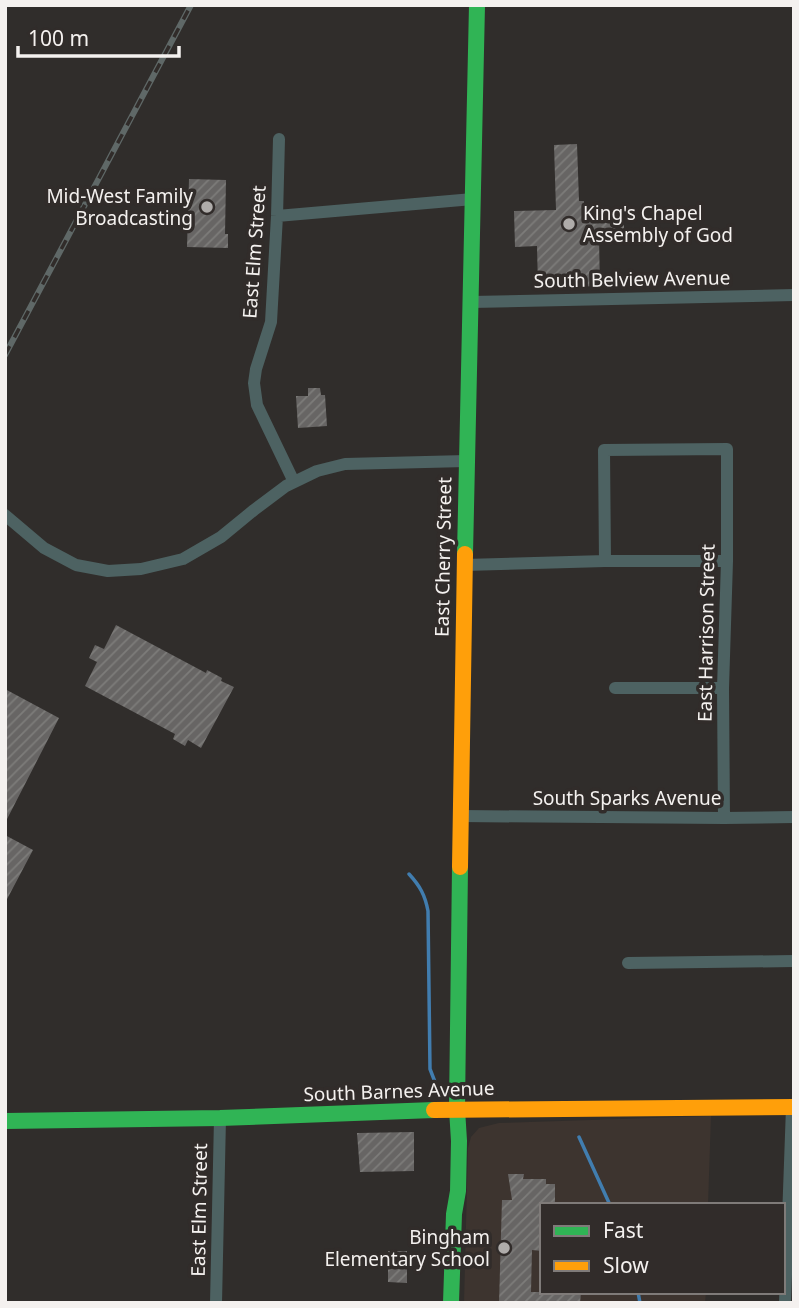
<svg xmlns="http://www.w3.org/2000/svg" width="799" height="1308" viewBox="0 0 799 1308" font-family="'Noto Sans',sans-serif">
<style>
.built{fill:#3d342f}
.lines{fill:none;stroke-linecap:round;stroke-linejoin:round}
.stream{stroke:#417daf;stroke-width:3.5}
.building{fill:url(#building-hatch)}
.street{stroke:#4d6262;stroke-width:12}
.fast{stroke:#30b455;stroke-width:16}
.slow{stroke:#ff9f0a;stroke-width:16}
.rail-casing{stroke:#5f6867;stroke-width:6}
.rail{stroke:#312c2a;stroke-width:3.5;stroke-dasharray:10;stroke-linecap:butt}
.poi-dot{fill:#afacaa;stroke:#312c2a;stroke-width:2.5}
.labels{text-anchor:middle;stroke-width:7;stroke-linejoin:round;paint-order:stroke}
.poi-label{font-size:19px;fill:#f4f1ef;stroke:#312c2a;text-anchor:end}
.street-label{font-size:19px;fill:#f4f1ef;stroke:#312c2a}
</style>
<defs>
<pattern id="building-hatch" width="6" height="6" patternUnits="userSpaceOnUse" patternTransform="scale(1.75)"><rect width="6" height="6" fill="#676564"/><path d="M-1 1l2-2M0 6l6-6M5 7l2-2" fill="none" stroke="#7d7c7a"/></pattern>
</defs>
<rect width="100%" height="100%" fill="#302d2b"/>
<path class="built" d="M711,1116L708,1205H542V1292H706L705,1303H464L468,1148L471,1137L479,1128L499,1123Z"/>
<g class="lines">
<path class="stream" d="M409,874C420,886 425,895 428,911L430,1069L435,1082
M579,1137L610,1205
M638,1292L640,1303"/>
</g>
<path class="building" d="M577,144L579,201H584V209L624,208V237L599,238L600,286L538,288L537,246L515,247L514,211L556,210L554,145Z
M189,179L226,180L225,234H228V248L187,247Z
M308,388H320L321,395H325L327,426L298,428L296,396H308Z
M116,625L206,673L207,670L222,678L221,681L234,687L201,748L188,740L185,746L173,739L175,734L85,686L97,662L89,658L95,645L104,649Z
M5,689L59,718L5,823Z
M5,835L33,850L5,903Z
M414,1132V1171L360,1172L357,1133Z
M508,1174H524L523,1179H546V1184H555V1205H542V1251L532,1250L531,1292H581L580,1303H547V1301L499,1303L502,1200H512Z
M388,1251H407V1283L388,1282Z"/>
<g class="lines">
<path class="street" d="M279,139L277,216L271,322L256,369L254,383L257,405L294,482
M277,216L473,199
M471,302L794,295
M5,515L44,548L76,565L108,571L141,569L183,559L221,537L254,510L286,486L317,471L345,464L466,461
M605,561L604,450L727,449V561L723,688L724,818
M464,565L605,561H727
M615,688H723
M460,816L724,818L794,817
M628,963L794,961
M216,1303L220,1118
M785,1303L792,1107"/>
<path class="fast" d="M465,554L477,5
M5,1121L220,1118L434,1110
M451,1303L454,1214L458,1191L459,1141L457,1109L460,867"/>
<path class="slow" d="M460,867L465,554
M434,1110L794,1107"/>
<g class="rail-casing">
<path id="rail" d="M5,355L191,5"/>
</g>
<use href="#rail" class="rail"/>
</g>
<g class="poi-dot">
<circle cx="207" cy="207" r="7"/>
<circle cx="569" cy="224" r="7"/>
<circle cx="504" cy="1248" r="7"/>
</g>
<g class="labels">
<g class="poi-label">
<text x="193" y="203">Mid-West Family<tspan x="193" dy="22">Broadcasting</tspan></text>
<text x="583" y="220" text-anchor="start">King's Chapel<tspan x="583" dy="22">Assembly of God</tspan></text>
<text x="490" y="1244">Bingham<tspan x="490" dy="22">Elementary School</tspan></text>
</g>
<g class="street-label">
<text transform="translate(254 252) rotate(-86)" y="7">East Elm Street</text>
<text transform="translate(632 279) rotate(-1)" y="7">South Belview Avenue</text>
<text transform="translate(443 557) rotate(-89)" y="7">East Cherry Street</text>
<text transform="translate(706 633) rotate(-89)" y="7">East Harrison Street</text>
<text x="627" y="805">South Sparks Avenue</text>
<text transform="translate(399 1091) rotate(-2)" y="7">South Barnes Avenue</text>
<text transform="translate(199 1210) rotate(-89)" y="7">East Elm Street</text>
</g>
</g>
<rect width="799" height="1308" fill="none" stroke="#f4f1ef" stroke-width="14"/>
<rect x="540" y="1203" width="245" height="91" fill="#312c2a" stroke="#7f7b79" stroke-width="2"/>
<rect x="554" y="1226" width="35" height="10" fill="#30b455" stroke="#7f7b79" stroke-width="2"/>
<text x="603" y="1238" font-size="21" fill="#f4f1ef">Fast</text>
<rect x="554" y="1261" width="35" height="10" fill="#ff9f0a" stroke="#7f7b79" stroke-width="2"/>
<text x="603" y="1273" font-size="21" fill="#f4f1ef">Slow</text>
<path d="M18 46v10h161v-10" fill="none" stroke="#f4f1ef" stroke-width="3.5"/>
<text x="28" y="46" font-size="21" fill="#f4f1ef" stroke="#312c2a" stroke-width="5" paint-order="stroke">100 m</text>
</svg>
